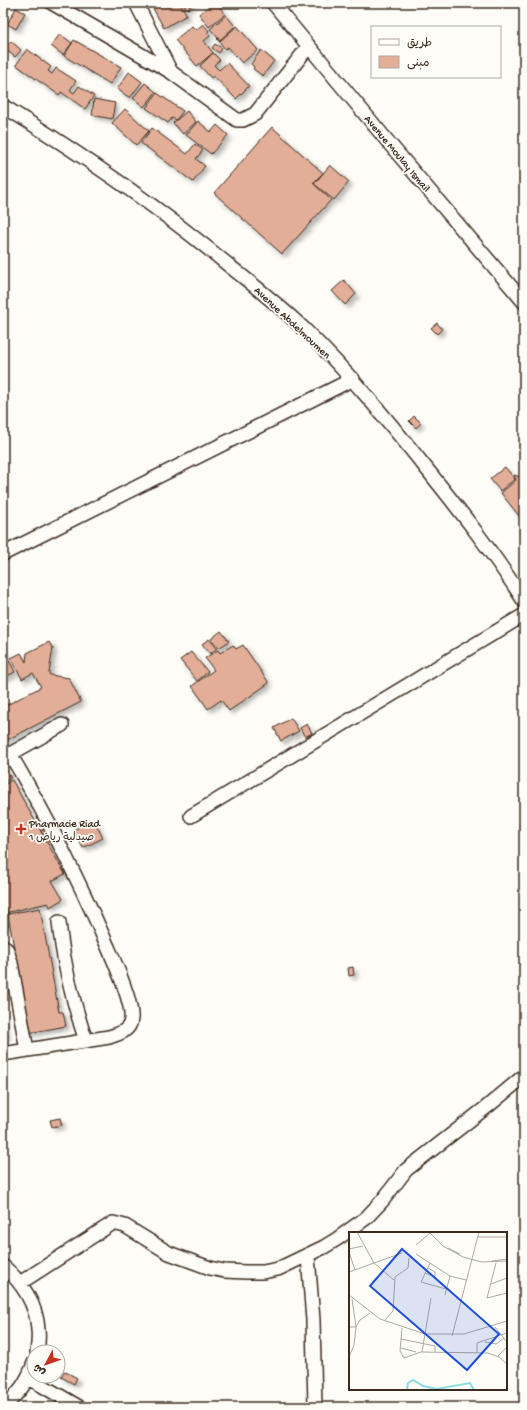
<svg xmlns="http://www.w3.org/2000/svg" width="527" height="1410" viewBox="0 0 527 1410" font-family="'Gochi Hand','Playpen Sans Arabic',sans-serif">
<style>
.building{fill:#e3ae97;stroke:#3b2a1e;filter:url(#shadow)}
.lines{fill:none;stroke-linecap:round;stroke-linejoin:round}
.street-casing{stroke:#3b2a1e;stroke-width:16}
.street{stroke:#fdfcf7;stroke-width:13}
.poi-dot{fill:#c8321e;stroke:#fdfcf7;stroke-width:1.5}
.labels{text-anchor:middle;stroke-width:3.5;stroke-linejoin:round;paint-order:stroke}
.street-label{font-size:11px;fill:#3b2a1e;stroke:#fdfcf7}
.poi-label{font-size:11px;fill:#3b2a1e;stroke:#fdfcf7;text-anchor:start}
.inset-river{fill:none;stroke:#8bdce3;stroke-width:2}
.inset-road{fill:none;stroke:#afa8a0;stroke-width:1}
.view{fill:#1d4ed8;fill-opacity:0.15;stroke:#1d4ed8;stroke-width:2}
.inset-edge{fill:none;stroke:#3b2a1e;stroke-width:2}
</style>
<defs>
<filter id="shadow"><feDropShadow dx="3.5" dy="3.5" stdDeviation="2" flood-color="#0004"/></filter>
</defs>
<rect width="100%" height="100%" fill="#fdfcf7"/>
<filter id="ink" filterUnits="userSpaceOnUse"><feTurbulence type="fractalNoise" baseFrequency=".025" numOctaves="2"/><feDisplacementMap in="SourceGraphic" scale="8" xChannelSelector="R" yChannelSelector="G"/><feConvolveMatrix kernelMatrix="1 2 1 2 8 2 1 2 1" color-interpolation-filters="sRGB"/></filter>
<g filter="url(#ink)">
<path class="building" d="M150,3H180L187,15L164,28Z
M182,3H193V4L187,9Z
M213,3H217L225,14L209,27L199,14Z
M16,8L25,13L16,29L7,24Z
M226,15L235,26L220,40L210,29Z
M203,24L209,31L207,33L210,36L204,41L213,53L197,66L175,40L192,26L196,30Z
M237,26L258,50L242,63L228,47L225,49L217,39L218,38L220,41Z
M60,34L72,43L63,55L51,46Z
M74,40L121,67L110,84L64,56Z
M11,41L21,50L15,57L4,48Z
M215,44L222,48L219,53L212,48Z
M27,49L51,67L48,71L52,74L56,68L76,81L70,90L74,93L79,86L94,96L85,109L61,92L59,95L16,65Z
M261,50L274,61L263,76L253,69L254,67L251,64Z
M213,53L220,60L214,65L219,70L227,63L249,86L236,99L214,76L211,78L200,66Z
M129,72L142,82L130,98L117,89Z
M145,83L156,92L144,107L133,98Z
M157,93L183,111L176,120L172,118L168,123L146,108Z
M94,99L115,103L112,119L92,115Z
M125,109L149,131L136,145L112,123Z
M187,111L196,122L183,134L173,123Z
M198,121L211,132L217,125L228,135L211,154L186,135Z
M272,127L323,173L313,183L331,200L282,254L214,193Z
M152,128L187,154L195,144L203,150L196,159L205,166L193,182L141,143Z
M330,165L349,182L334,200L314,184Z
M344,280L356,294L345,305L332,291Z
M437,323L442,329L437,334L431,328Z
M414,416L421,423L416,428L409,421Z
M505,467L515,479L500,491L490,479Z
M514,475L524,478V513L519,516L501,493L516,480Z
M524,514V523L520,518Z
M221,631L229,641L219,648L211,639Z
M209,639L217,648L210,654L202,644Z
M49,642L53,648L49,673L50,675L69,678L81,702L3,742V707L41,687L33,673L22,679L11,658L21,653L26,662L27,653Z
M233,645L236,649L243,645L269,683L229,711L221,700L208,709L192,686L214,670L205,658L218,650L220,653Z
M3,649L15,672L3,678Z
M191,652L208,672L197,681L180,660Z
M291,718L299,731L281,741L274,728Z
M307,724L312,733L305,737L300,728Z
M6,770L11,778L3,782V772Z
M12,780L65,874L52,881L63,899L50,907L48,903L5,913L8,926L3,929V785Z
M94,820L103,838L83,848L73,830Z
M45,828L52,840L47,843L41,831Z
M40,908L59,1012H63L66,1026L29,1033L8,914Z
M353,967L354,975L349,976L348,968Z
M3,1015L7,1036L3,1037Z
M60,1118L62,1125L52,1127L50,1120Z
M64,1371L77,1378L74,1384L61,1377Z"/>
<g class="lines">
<g class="street-casing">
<path id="street" d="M52,3L171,72L237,120H243L255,114L309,46
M136,3L171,72
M273,3L394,149L524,302
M3,106C83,155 160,208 232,268C256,287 281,307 304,329C347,371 385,417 422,463C458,508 493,552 524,601
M3,554L353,379
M3,758L62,725
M191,816L524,615
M59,922C63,963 73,1002 86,1041
M3,946L7,950L11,963L27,1050
M3,1054L109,1037C119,1034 130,1031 131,1019C133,1003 115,963 108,947C79,881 47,816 10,754
M308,1256L313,1320L315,1407
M3,1266C22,1282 37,1305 38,1330C39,1337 38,1345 37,1352
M20,1283L113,1223L125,1226L169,1253L210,1268L224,1271L246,1272H263L278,1269L324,1247L337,1239L366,1218L383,1200L406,1170L488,1106L524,1076
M29,1378L79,1407
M3,1407C19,1393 27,1383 34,1363"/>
</g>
<use href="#street" class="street"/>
</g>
</g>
<path class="poi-dot" d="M19 823h4v4h4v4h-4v4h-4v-4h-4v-4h4z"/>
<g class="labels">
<g class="street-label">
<text transform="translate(398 153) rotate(50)" y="4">Avenue Moulay Ismail</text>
<text transform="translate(293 322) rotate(43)" y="4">Avenue Abdelmoumen</text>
</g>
<g class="poi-label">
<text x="29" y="827">Pharmacie Riad<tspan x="29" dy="13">1 صيدلية رياض</tspan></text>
</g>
</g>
<g transform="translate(349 1232)">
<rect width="158" height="158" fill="#fdfcf7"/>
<path class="inset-river" d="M58,158L59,151L64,148L74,154L88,157L121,151L125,158"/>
<path class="inset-road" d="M8,0L25,31L45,48M80,0L94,14L114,25L133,30L158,29M128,5H158M67,13L81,1M99,16L111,22M0,17L14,14M0,20L6,38M67,22L101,44L117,48M143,29L158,27M81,31L72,50L97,57M147,31L138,66L158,61M0,40L53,21M76,41L86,45V40L79,36M142,52L158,46M0,63L31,87L76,102H115L158,89M96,63L101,44M35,89L44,79L46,45L59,36L60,26M0,95H7L11,88L21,81M146,95L158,110M53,96L51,119L55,126L72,120L139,121L150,125L158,132M103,104L130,0M52,107L86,114V120M136,110L147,112L155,106M52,116L67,120M73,120L82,66M128,121V111L158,101M149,124L158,115M0,125L5,113L7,95L3,67"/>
<path class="view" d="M53,17L150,102L118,138L21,54Z"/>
<rect width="158" height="158" class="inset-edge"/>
</g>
<rect width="527" height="1410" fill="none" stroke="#fdfcf7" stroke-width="16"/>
<rect x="8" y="8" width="511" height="1394" fill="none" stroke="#3b2a1e" stroke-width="1.5" filter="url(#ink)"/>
<rect x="371" y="26" width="130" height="52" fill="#fdfcf7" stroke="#afa8a0"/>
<rect x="379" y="39" width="20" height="6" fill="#fdfcf7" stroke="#afa8a0"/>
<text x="407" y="46" font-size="12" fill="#3b2a1e">طريق</text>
<rect x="379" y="56" width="20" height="12" fill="#e3ae97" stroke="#afa8a0"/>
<text x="407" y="66" font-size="12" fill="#3b2a1e">مبنى</text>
<g transform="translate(46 1364) rotate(229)"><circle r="19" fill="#fdfcf7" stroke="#afa8a0"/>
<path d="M0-3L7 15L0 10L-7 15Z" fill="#c8321e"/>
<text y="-6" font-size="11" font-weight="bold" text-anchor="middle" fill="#3b2a1e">ش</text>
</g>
</svg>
